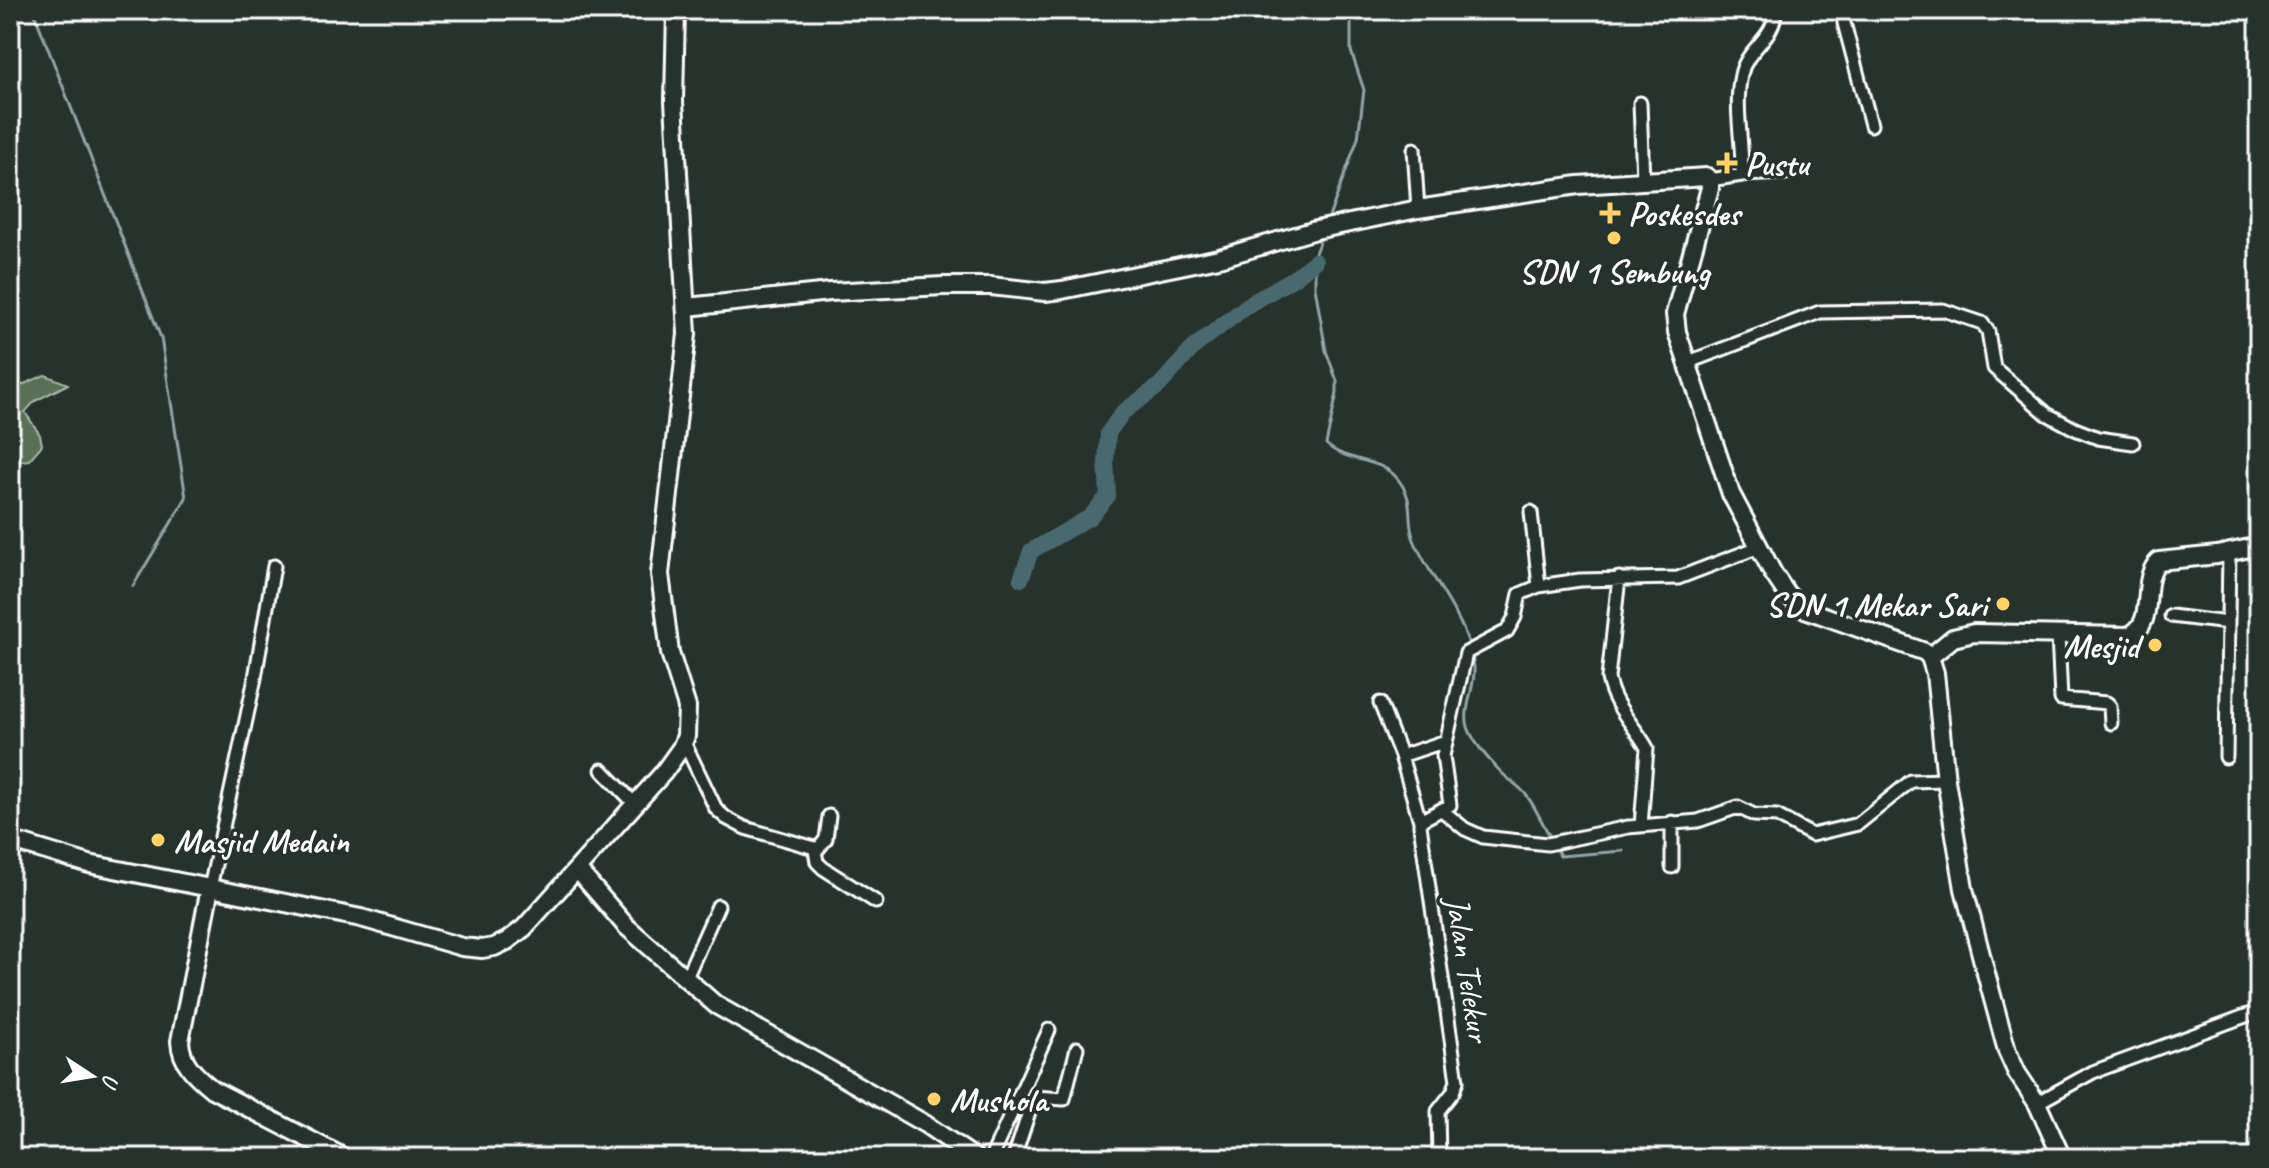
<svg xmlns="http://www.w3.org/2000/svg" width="2269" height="1168" viewBox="0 0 2269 1168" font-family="Caveat,sans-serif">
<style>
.green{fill:#586f54;stroke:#acb7aa;stroke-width:2}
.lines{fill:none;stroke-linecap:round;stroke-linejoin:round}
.stream{stroke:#92a5a9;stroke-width:3}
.river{stroke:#496970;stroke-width:16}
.street-casing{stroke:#fff;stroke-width:17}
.secondary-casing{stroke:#fff;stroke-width:22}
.street{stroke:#26332d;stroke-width:11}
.secondary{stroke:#26332d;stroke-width:16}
.poi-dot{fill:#ffd166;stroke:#26332d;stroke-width:3}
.labels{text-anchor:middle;stroke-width:7;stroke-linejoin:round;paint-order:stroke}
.poi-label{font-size:34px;font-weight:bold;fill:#fff;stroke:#26332d;text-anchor:start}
.street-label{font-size:34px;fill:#fff;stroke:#26332d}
</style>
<rect width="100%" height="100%" fill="#26332d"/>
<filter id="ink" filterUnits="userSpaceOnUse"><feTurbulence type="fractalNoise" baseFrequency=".0125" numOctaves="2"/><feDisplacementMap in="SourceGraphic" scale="16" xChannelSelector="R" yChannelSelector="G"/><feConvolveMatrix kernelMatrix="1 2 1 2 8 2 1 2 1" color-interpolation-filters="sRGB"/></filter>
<g filter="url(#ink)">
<path class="green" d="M45,375L68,384L35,401L25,412L40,435L42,445L29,460L10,462V390Z"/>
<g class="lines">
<path class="stream" d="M33,10L161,338L186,498L133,586
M1328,220L1358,138L1364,90L1351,51V10
M1322,235L1315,253V287L1326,351L1337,381V393L1326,444C1346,463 1378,457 1396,477C1417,501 1405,517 1414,540C1432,583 1469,620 1474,667C1476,688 1460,712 1470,732C1476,745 1490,761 1500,771C1508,780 1520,786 1527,796C1536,808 1543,825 1551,838
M1556,848L1560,856L1623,851"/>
<path class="river" d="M1021,579L1031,551L1090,517L1108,496L1106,462L1108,433L1123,412L1159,386L1194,347L1248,305L1294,278L1315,261"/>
<g class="street-casing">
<path id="street" d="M1843,10L1844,23L1871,125
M1640,103L1643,180
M1414,149L1418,209
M1742,175L1786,173
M1710,180L1742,175C1743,143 1734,107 1741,75C1746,48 1776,38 1775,10
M1686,363L1820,312L1943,310L1982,323L1988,331L1994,368L2047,414L2075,429L2098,438L2133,443
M1531,512L1539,586
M1619,578L1608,678C1613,706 1634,725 1647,748L1641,826
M2171,616L2228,623
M2058,635L2061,699L2107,703L2110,706L2111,723
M1380,703L1401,756L1420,821
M684,742L716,809L726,818L745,828L818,849L826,839L829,816
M1401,756L1446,741
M2226,757L2229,552
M602,770L636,805
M1443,811L1465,829L1483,837L1548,844L1628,827L1698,821L1738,807L1754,815L1777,816L1812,835L1858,824L1911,781L1946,780
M815,850L817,862L823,868L876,902
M1672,867V822
M210,888L255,678L274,566
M685,980L718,906
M2037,1103L2093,1072L2259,1011
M991,1158L1049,1030
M1014,1158L1034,1097L1064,1099L1077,1048
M1439,1158L1438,1111L1453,1092L1457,1081L1420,825V821L1450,805L1443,756L1466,653L1507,631L1515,617L1520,594L1539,586L1580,580L1678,578L1759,547"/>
</g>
<g class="secondary-casing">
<path id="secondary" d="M687,307L830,292L943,286H991L1045,292L1062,290L1219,258L1316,230L1418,209L1578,185L1707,177L1710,180V188L1675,314L1677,332L1731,494L1773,573L1787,594L1802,608L1925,652L1930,657L1953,638L1974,633L2128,636C2159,624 2138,580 2159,561L2217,555L2259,546
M1930,657L1935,673L1946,780L1957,847L1964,889L1984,966L2007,1051L2017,1073L2037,1103L2062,1158
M10,840L89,864L361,918L462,947L482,949L494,947L507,941L524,928L663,773L681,748L686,736L687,707L670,653L660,574L687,334L674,101L676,10
M577,869L626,926L716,1005L925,1124L975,1158
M210,888L180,1041C181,1063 196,1076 212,1089L345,1158"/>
</g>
<use href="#street" class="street"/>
<use href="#secondary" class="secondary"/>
</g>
</g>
<g class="poi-dot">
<path d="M1723 151h8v8h8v8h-8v8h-8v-8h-8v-8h8z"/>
<path d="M1606 201h8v8h8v8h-8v8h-8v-8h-8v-8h8z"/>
<circle cx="1614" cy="238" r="8"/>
<circle cx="2003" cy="604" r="8"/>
<circle cx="2155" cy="645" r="8"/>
<circle cx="158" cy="840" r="8"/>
<circle cx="934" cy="1099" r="8"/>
</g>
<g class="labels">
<g class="poi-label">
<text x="1745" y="175">Pustu</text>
<text x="1628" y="225">Poskesdes</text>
<text x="1614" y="283" text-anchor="middle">SDN 1 Sembung</text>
<text x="1987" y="616" text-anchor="end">SDN 1 Mekar Sari</text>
<text x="2139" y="657" text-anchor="end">Mesjid</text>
<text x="174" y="852">Masjid Medain</text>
<text x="950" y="1111">Mushola</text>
</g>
<g class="street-label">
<text transform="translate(1469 969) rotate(81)" y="12">Jalan Telekur</text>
</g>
</g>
<rect width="2269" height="1168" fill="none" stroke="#26332d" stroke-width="40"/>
<rect x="20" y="20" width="2229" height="1128" fill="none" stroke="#fff" stroke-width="3" filter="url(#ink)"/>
<g transform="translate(92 1076) rotate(102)" stroke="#26332d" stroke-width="6" paint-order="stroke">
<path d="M0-6L14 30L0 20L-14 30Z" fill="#ffffff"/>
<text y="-12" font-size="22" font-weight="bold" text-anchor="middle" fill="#ffffff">U</text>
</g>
</svg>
